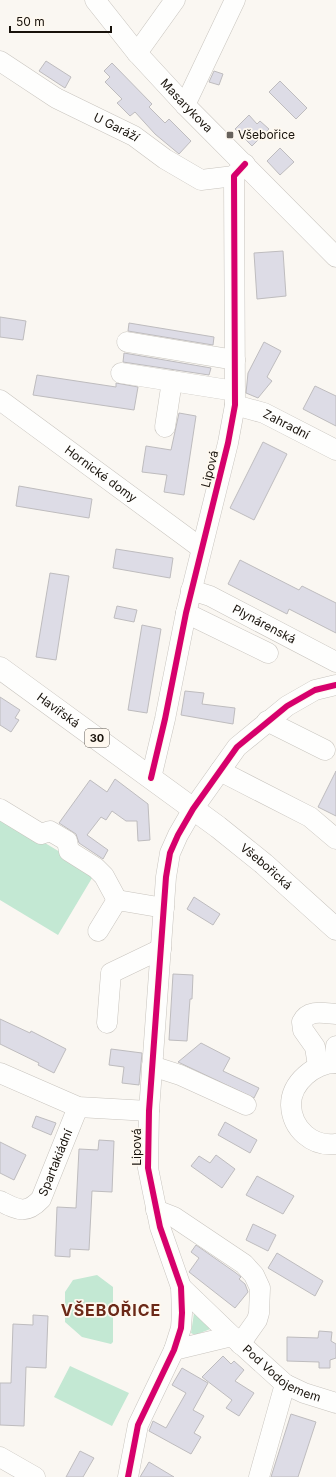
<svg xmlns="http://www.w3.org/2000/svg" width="336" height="1477" viewBox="0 0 336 1477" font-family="Inter,sans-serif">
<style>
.green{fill:#c3e8d3}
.building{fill:#dddce6;stroke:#bebcbe}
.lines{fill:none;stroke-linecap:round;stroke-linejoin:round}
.minor-casing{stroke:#c8c4be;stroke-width:21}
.major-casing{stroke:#c8c4be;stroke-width:23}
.minor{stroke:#fefefd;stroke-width:20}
.major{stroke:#fefefd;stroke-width:22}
.cycleway-casing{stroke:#fef8ef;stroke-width:8}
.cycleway{stroke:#d6006c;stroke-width:6}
.poi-dot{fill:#67625c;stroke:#fef8ef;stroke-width:1.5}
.labels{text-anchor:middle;stroke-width:3.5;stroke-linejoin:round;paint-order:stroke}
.shield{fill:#fef8ef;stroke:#5d574f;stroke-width:1}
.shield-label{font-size:11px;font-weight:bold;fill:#18120b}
.street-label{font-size:12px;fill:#18120b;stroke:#fef8ef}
.poi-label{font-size:12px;fill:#18120b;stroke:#fef8ef;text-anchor:start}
.district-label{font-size:16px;font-weight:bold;letter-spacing:1px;fill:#6b2817;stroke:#fef8ef}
</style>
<rect width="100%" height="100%" fill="#faf7f2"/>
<path class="green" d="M0,816L95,873L58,935L0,900Z
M97,1275L113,1287V1342L111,1344L82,1337L65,1322V1292L73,1280Z
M194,1313L213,1328L195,1335L191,1333Z
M70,1366L129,1393L112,1426L54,1397Z"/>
<path class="building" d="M46,61L71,77L65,88L39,71Z
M112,63L152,104L149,107L165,123L169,119L191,141L179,154L155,134L135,112L130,116L117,103L122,99L105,82L110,77L104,71Z
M214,71L223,74L219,85L209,82Z
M280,81L307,108L296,119L269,92Z
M249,115L257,124L260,121L269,129L252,146L235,129Z
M280,148L294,162L280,175L267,161Z
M283,251L286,296L257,299L254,253Z
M0,317L26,321L23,340L0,337Z
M129,323L214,337L213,345L128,331Z
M264,342L281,351L267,377L272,381L258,398L246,393L248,373Z
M124,353L211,368L209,375L123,362Z
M37,375L116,387V383L138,387L134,410L33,395Z
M315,386L336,396V426L303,409Z
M179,413L196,416L184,495L164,492L167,475L142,472L146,446L171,450Z
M263,442L287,454L254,520L230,508Z
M19,486L92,499L89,518L16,506Z
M116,549L173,558L170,578L113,568Z
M240,560L299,590L302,586L336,603V633L289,609L287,614L228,584Z
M50,573L69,576L56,660L36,657Z
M117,606L137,610L134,622L114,618Z
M142,625L161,629L147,713L128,710Z
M185,691L204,693L202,704L235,708L233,724L181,715Z
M0,697L20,710L15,718L19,720L11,732L0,725Z
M336,771V816L318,807Z
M115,779L148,804L150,840L138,841L137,821H126L112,811L106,820L101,817L87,835L108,850L103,859L79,843L76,834L59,823L90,780L107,792Z
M194,897L220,914L213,925L187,909Z
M173,974L193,975L192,999H190L187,1041L169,1040Z
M0,1019L30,1033L31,1031L66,1049L54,1073L38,1065L39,1063L0,1044Z
M201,1043L230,1058L223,1071L259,1088L254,1098L178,1062Z
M111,1049L142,1053L139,1085L122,1083L124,1067L109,1065Z
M36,1116L56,1123L51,1135L32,1127Z
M225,1122L257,1140L250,1153L218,1135Z
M99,1140L114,1141L112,1192L92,1191L89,1250L70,1249V1257L55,1256L57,1207L76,1208L79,1149L98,1150Z
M0,1142L26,1155L14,1180L0,1173Z
M216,1155L235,1169L222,1188L191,1166L199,1156L210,1163Z
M257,1176L294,1196L283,1214L246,1195Z
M253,1224L276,1235L268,1251L246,1240Z
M196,1245L236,1273L241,1277L239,1279L245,1284L248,1292L235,1308L189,1272L199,1258L191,1252Z
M277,1253L323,1281L315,1296L268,1268Z
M33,1315L48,1316L46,1368L26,1367L24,1426L0,1425V1383H11L13,1324L33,1325Z
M319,1331L332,1332L331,1341L336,1344V1358L330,1360V1368H319V1362L287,1361V1337L318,1338Z
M223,1356L231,1364L234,1361L244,1370L235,1381L254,1393L239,1416L226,1408L232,1400L202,1377Z
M182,1368L208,1383L193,1410L204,1416L194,1433L201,1437L191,1454L149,1431L153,1421L166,1428L186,1393L172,1385Z
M291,1414L316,1422L298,1477H271Z
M80,1451L94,1458L83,1477H66Z
M149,1462L174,1477H140Z"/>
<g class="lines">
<g class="minor-casing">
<g id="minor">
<path id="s1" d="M95,0L137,53L185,105L336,257"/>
<path d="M137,53L175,0"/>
<path id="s2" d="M0,61L56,98L134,136L165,159L201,180L234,176"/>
<path d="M185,105L235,0"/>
<path d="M127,342L235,360"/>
<path d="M121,373L235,391"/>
<path id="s3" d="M0,400L201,548"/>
<path id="s4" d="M235,405L264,413L336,450"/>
<path d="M165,427L172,381"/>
<path id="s5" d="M191,590L210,596L336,662"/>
<path d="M186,613L268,653"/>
<path d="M267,721L325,750"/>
<path d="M220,771L310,817L336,839"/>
<path d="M151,778L165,719L186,613L228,443L235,405L234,176L245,164"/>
<path d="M0,809L41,834L50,831L67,841L69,851L96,868L104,876L117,900"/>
<path d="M98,931L117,900L164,908"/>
<path d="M107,1023L111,973L161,949"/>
<path d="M335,1063L336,1046"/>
<path d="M336,1063C315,1063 291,1082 291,1105C292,1129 312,1147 336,1144"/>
<path d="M152,1066L180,1075L246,1105"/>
<path d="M318,1066L315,1047L303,1030L302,1022C308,1009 324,1013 336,1014"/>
<path d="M0,1073L78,1107L149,1111"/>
<path id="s6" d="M0,1201C18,1210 26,1215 41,1199L78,1107"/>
<path d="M156,1210L174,1217L244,1264L254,1275L260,1288L259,1313L257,1320L240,1344"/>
<path d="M181,1287L232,1336"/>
<path id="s7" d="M174,1350L232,1336L285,1384L304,1393L336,1403"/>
<path d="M0,1457L35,1477"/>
<path d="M128,1477L138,1425L174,1350L181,1328L182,1313L181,1287L160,1227L148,1168L149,1111L166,877L170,853L178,835L193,809L237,747L287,706L315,690L336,685"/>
<path d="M259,1477L285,1384"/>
</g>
</g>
<g class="major-casing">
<g id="major">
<path id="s8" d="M0,668L218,827L264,864L336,929"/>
</g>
</g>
<use href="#minor" class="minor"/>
<use href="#major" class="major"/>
<g class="cycleway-casing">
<path id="cycleway" d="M151,778L165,719L186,613L228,443L235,405L234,176L245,164
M128,1477L138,1425L174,1350L181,1328L182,1313L181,1287L160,1227L148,1168L149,1111L166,877L170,853L178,835L193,809L237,747L287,706L315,690L336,685"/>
</g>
<use href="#cycleway" class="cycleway"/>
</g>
<rect class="poi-dot" x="226" y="131" width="8" height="8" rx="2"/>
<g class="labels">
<rect class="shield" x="85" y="729" width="24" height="18" rx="3"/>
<g class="shield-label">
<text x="97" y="742">30</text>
</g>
<g class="street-label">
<text dy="4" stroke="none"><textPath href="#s1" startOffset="140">Masarykova</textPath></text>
<text dy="4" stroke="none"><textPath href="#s2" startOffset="134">U Garáží</textPath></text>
<text dy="4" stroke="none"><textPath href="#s4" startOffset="55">Zahradní</textPath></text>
<text transform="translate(210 469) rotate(-76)" y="4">Lipová</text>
<text dy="4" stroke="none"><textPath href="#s3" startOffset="125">Hornické domy</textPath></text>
<text dy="4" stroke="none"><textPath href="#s5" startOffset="81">Plynárenská</textPath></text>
<text dy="4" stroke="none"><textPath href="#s8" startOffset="72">Havířská</textPath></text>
<text dy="4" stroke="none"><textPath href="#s8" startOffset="332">Všebořická</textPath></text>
<text transform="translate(137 1147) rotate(-90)" y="4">Lipová</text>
<text dy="4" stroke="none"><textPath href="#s6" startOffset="85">Spartakiádní</textPath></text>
<text dy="4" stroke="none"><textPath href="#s7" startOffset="123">Pod Vodojemem</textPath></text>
</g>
<g class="poi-label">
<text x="238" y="139">Všebořice</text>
</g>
<g class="district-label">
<text x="111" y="1316">VŠEBOŘICE</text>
</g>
</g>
<path d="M10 26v6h101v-6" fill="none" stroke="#18120b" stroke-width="2"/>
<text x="16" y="26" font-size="12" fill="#18120b" stroke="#fef8ef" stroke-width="3" paint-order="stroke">50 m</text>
</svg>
